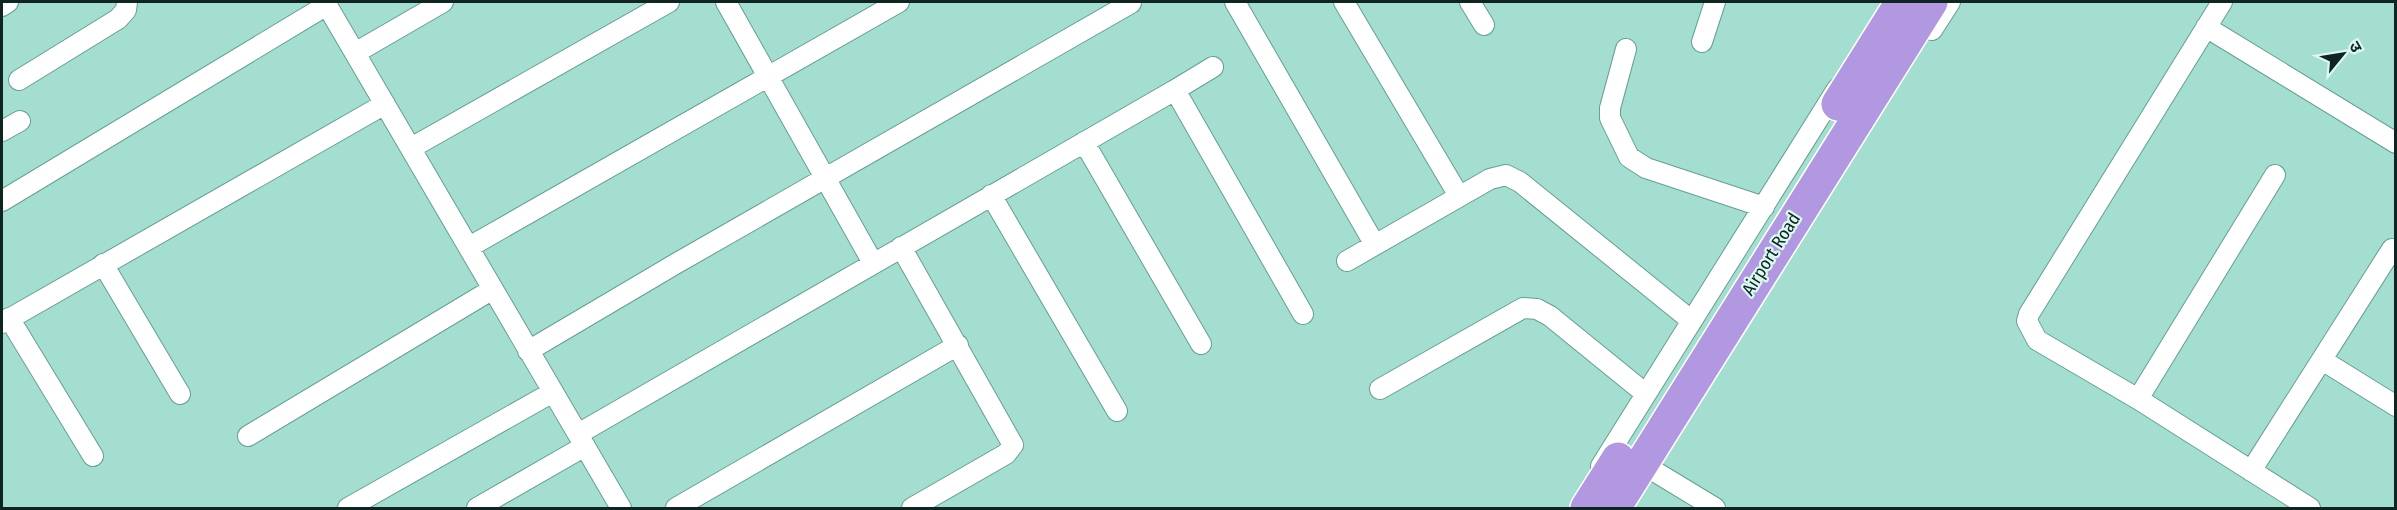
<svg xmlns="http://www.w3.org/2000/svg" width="2397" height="510" viewBox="0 0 2397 510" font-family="'Fira Sans Condensed','Noto Sans Devanagari',sans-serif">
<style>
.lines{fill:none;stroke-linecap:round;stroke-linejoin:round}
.minor-casing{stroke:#669f93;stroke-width:22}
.trunk-casing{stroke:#fff;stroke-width:36}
.minor{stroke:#fff;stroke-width:20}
.trunk{stroke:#b298e0;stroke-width:33}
.labels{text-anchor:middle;stroke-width:4.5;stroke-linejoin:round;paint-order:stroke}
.street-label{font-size:18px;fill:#0e2521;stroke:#dbf8f1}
</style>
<rect width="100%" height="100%" fill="#a3ded0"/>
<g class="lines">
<g class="minor-casing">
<path id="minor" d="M325,2L621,508
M726,2L873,263
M1235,2L1375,245
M1344,2L1459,196
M1470,2L1484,25
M2222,2L2029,314L2027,321L2037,340L2138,399L2310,508
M2,6L8,2
M2206,27L2396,143
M1932,30L1950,2
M1702,42L1715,2
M1626,49L1610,108V118L1629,157L1646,168L1764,207
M355,53L443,2
M19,80L118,19L126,10L127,2
M1175,90L1213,67
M2,131L20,121
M1084,142L1201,344
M411,148L669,2
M991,195L1117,411
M2,201L327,5
M469,247L899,2
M901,247L1013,445L1006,454L912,508
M1347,261L1490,179L1506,175L1520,182L1692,321
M103,264L180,394
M9,318L93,456
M2,323L385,104
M528,351L677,263L1131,3
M2322,360L2396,406
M1380,389L1523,308L1537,309L1550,316L1646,394
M2138,399L2275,175
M578,434L1175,90L1303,314
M248,436L493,289
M1601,466L1837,89
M1654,471L1715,508
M2251,471L2392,249
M348,508L553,392
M477,508L585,446
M676,508L958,345"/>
</g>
<g class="trunk-casing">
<path id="trunk" d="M1838,104L1902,2
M1587,508L1618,459
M1614,508L1931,2"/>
</g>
<use href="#minor" class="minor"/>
<use href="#trunk" class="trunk"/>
</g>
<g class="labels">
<g class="street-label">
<text transform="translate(1771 254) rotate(-58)" y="6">Airport Road</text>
</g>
</g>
<rect width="2397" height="510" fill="none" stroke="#0e2521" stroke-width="6"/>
<g transform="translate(2343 54) rotate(60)" stroke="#dbf8f1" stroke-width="4.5" paint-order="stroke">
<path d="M0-4.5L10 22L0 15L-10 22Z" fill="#0e2521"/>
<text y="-9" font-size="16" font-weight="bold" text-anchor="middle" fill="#0e2521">उ</text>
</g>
</svg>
